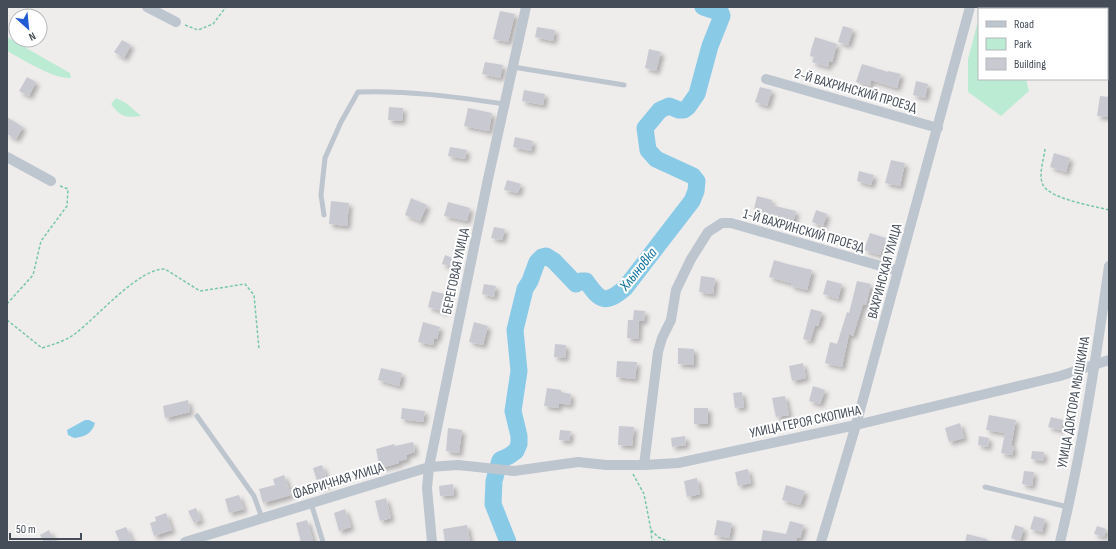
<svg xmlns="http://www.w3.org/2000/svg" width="1116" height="549" viewBox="0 0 1116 549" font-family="'Sofia Sans Condensed',sans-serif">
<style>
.green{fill:#bbecd3}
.water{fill:#89cae7}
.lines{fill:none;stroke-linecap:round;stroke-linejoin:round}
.river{stroke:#89cae7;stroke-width:17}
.building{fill:#c9cad1;filter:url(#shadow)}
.path{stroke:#75c8a8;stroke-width:1.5;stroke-dasharray:3 2;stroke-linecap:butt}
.service{stroke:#bdc5ce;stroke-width:5}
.minor{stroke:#bdc5ce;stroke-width:10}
.labels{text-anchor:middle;stroke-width:4;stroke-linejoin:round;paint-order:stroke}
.street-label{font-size:14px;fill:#454d58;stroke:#fff}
.water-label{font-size:15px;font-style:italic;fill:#12729f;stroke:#fff}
</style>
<defs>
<filter id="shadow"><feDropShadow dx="3.5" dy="3.5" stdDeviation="2" flood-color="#0004"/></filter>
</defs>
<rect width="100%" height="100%" fill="#efecec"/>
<path class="green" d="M979,17V79H1026L1029,91L1001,116L968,92V59Z
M7,37L70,73L71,78C52,79 25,60 7,51Z
M116,98L126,103L141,116C126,118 120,117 111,104Z"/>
<path class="water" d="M85,420H89L95,423C92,434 84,437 74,438L68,435L67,430Z"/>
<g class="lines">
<path class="river" d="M508,542L493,504L494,481L500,460L509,456L516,451L519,444V436L513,411L519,371L515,330L525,289L530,281L537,262L542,257L546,256L554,261L576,284L581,281H586C600,301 605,305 625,288L692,201L696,191L697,181L693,176L656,159L648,150L645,128L660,110L669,106L679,110H684L688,107L697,94L710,46L722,16L721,13L703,7"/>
</g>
<path class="building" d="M500,11L515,14L508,42L493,39Z
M843,26L853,29L848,45L838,42Z
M537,27L555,30L553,41L535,37Z
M815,37L837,44L832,62L829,61L828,67L812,62L814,57L810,56L811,50Z
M122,40L131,45L124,58L114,52Z
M649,49L661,52L656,71L645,68Z
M485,62L503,65L500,78L482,74Z
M862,64L888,72V71L901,74L897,88L871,80L870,86L856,82Z
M27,77L36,82L29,96L19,91Z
M916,81L928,84L925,98L913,95Z
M760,87L772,90L767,106L755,102Z
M524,90L545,94L543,105L522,101Z
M1100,96L1109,97V117L1097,116Z
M389,107L403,108L402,121L388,120Z
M468,108L492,113L489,131L464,126Z
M7,117L23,127L16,139L7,134Z
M515,137L533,141L531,151L513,147Z
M450,147L467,150L465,159L448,156Z
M1054,153L1070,158L1066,172L1050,167Z
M891,160L905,163L900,186L885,183Z
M859,171L874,175L871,185L857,181Z
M507,180L521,184L518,193L504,190Z
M757,196L772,200L771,205L796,211L793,223L780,219V216L754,209Z
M411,198L427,205L420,221L405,215Z
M331,201L349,203L347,226L329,224Z
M448,202L470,208L467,221L444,216Z
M816,210L827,214L823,226L812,222Z
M494,227L505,229L502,240L491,238Z
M870,233L886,238L880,255L864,250Z
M445,255L458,260L456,268L442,264Z
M774,260L787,264L812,270L807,290L791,286V283L769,277Z
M701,276L715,278L713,294L699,292Z
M827,280L842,284L838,299L823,294Z
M857,281L871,284L866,305L863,304L853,336L849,334L842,367L825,363L830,342L837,344L847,312L849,313Z
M484,284L496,286L494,297L482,294Z
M432,291L449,295L445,312L428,307Z
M811,309L822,312L818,326L815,325L810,341L803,339Z
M634,310L645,311L644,321H639L638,339L627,338L628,320H633Z
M423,322L440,327L437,339L434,338L433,345L418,342Z
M474,322L488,326L483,345L469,342Z
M555,344L566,345L565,358L554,357Z
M678,348L694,349V365L678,364Z
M617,361L637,362L635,379L616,377Z
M803,363L806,378L792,381L789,366Z
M381,368L402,373L399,386L378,380Z
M813,386L825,390L820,404L809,401Z
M547,388L561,390V392L571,394L570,405L559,403L558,408L544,406Z
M742,392L744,407L735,408L733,393Z
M785,396L789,415L776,417L772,398Z
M188,400L190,412L165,418L163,406Z
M402,408L425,411L423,422L401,419Z
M694,408H708V424H694Z
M989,415L1016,420L1011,446L1014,447L1012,455L1001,453L1005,433L986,430Z
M1051,417L1063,420L1061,430L1048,427Z
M960,423L964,438L949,442L945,428Z
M619,426L634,427L632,446L618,445Z
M448,428L462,430L459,453L446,451Z
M560,430L571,431L569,441L559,440Z
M685,436L686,445L672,447L671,438Z
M979,436L989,438L988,447L978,445Z
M413,442L415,452L406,455L407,459L399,461V463L380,468L376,449L394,444L395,446Z
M1032,451L1044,452L1043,461L1031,459Z
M322,465L329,484L319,487L313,468Z
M748,469L751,483L738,486L735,472Z
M1024,471L1034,472L1032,486L1022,484Z
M284,475L291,495L263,503L259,489L275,485L273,479Z
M697,478L700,494L687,497L684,481Z
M453,484L454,495L440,496L439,486Z
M786,485L805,491L800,505L782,500Z
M239,495L244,509L229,513L225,499Z
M386,498L391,518L380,521L375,501Z
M196,508L201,520L194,523L188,511Z
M345,509L351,527L339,531L334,513Z
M166,513L172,530L154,536L150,523L156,521L155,517Z
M1034,516L1045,519L1042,532L1030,529Z
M307,520L313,540L301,542L296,523Z
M717,520L732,523L729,538L714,535Z
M790,521L804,525L800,538L797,537L796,542H761L763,530L786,534Z
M467,525L470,542H445L443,529Z
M1015,525L1024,528L1020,541L1011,538Z
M1097,526L1106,529L1104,537L1094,534Z
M126,527L133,542H120L115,531Z
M49,530L55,542H44L40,535Z
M967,534L987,539V542H965Z"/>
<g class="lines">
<path class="path" d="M185,25L198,30L213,24L226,7
M1045,149C1044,159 1038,175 1043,185C1050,199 1094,206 1109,210
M7,304L33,275L41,241L67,206L68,189L60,186
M7,320L42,348C54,344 66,341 76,333C97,317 139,268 165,269L200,291L245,284L254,295L259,349
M633,474L644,494L651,530L652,542
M651,530L658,537L670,542"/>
<path class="service" d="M513,67L624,85
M324,215L321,195L325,158L341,122L358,92C407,90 456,97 505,104
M197,416L254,496L262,518
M985,487L1068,507
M311,503L323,542"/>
<path class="minor" d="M147,7L176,22
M766,79L938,128
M7,157L51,181
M644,465L658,352L662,338L671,320L676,290L691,259L708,232L722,223H731L898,271
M185,542L429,467L458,465L514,471L578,462L606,465H644L678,463L856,425L1060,376L1109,360
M432,542L427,488L429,467L488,179L526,7
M821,542L856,425L970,7
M1060,542C1082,451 1096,359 1109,266"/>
</g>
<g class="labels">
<g class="street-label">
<text transform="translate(856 90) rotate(16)" y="5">2-Й ВАХРИНСКИЙ ПРОЕЗД</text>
<text transform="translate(804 230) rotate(16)" y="5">1-Й ВАХРИНСКИЙ ПРОЕЗД</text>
<text transform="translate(455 271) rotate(-78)" y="5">БЕРЕГОВАЯ УЛИЦА</text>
<text transform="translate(884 271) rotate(-75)" y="5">ВАХРИНСКАЯ УЛИЦА</text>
<text transform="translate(1073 402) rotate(-80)" y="5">УЛИЦА ДОКТОРА МЫШКИНА</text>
<text transform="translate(805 421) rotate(-12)" y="5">УЛИЦА ГЕРОЯ СКОПИНА</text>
<text transform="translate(338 480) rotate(-17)" y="5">ФАБРИЧНАЯ УЛИЦА</text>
</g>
<g class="water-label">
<text transform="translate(638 269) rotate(-51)" y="5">Хлыновка</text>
</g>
</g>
<rect width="1116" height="549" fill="none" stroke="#454d58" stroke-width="16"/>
<rect x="978" y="8" width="130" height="72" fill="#ffffff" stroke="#b5b8bc"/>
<rect x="986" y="21" width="20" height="6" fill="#bdc5ce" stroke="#b5b8bc"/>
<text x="1014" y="28" font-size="12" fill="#454d58">Road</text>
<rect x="986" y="38" width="20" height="12" fill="#bbecd3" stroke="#b5b8bc"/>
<text x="1014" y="48" font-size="12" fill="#454d58">Park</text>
<rect x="986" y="58" width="20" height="12" fill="#c9cad1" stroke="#b5b8bc"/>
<text x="1014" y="68" font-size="12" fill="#454d58">Building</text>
<g transform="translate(28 28) rotate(153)"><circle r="19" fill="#ffffff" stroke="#b5b8bc"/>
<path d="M0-3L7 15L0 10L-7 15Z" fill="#205cd4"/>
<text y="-6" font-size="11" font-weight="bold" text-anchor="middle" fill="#454d58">N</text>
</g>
<path d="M10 533v6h71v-6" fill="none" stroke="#454d58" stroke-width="2"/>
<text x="16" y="533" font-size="12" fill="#454d58" stroke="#ffffff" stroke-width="3" paint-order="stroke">50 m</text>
</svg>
